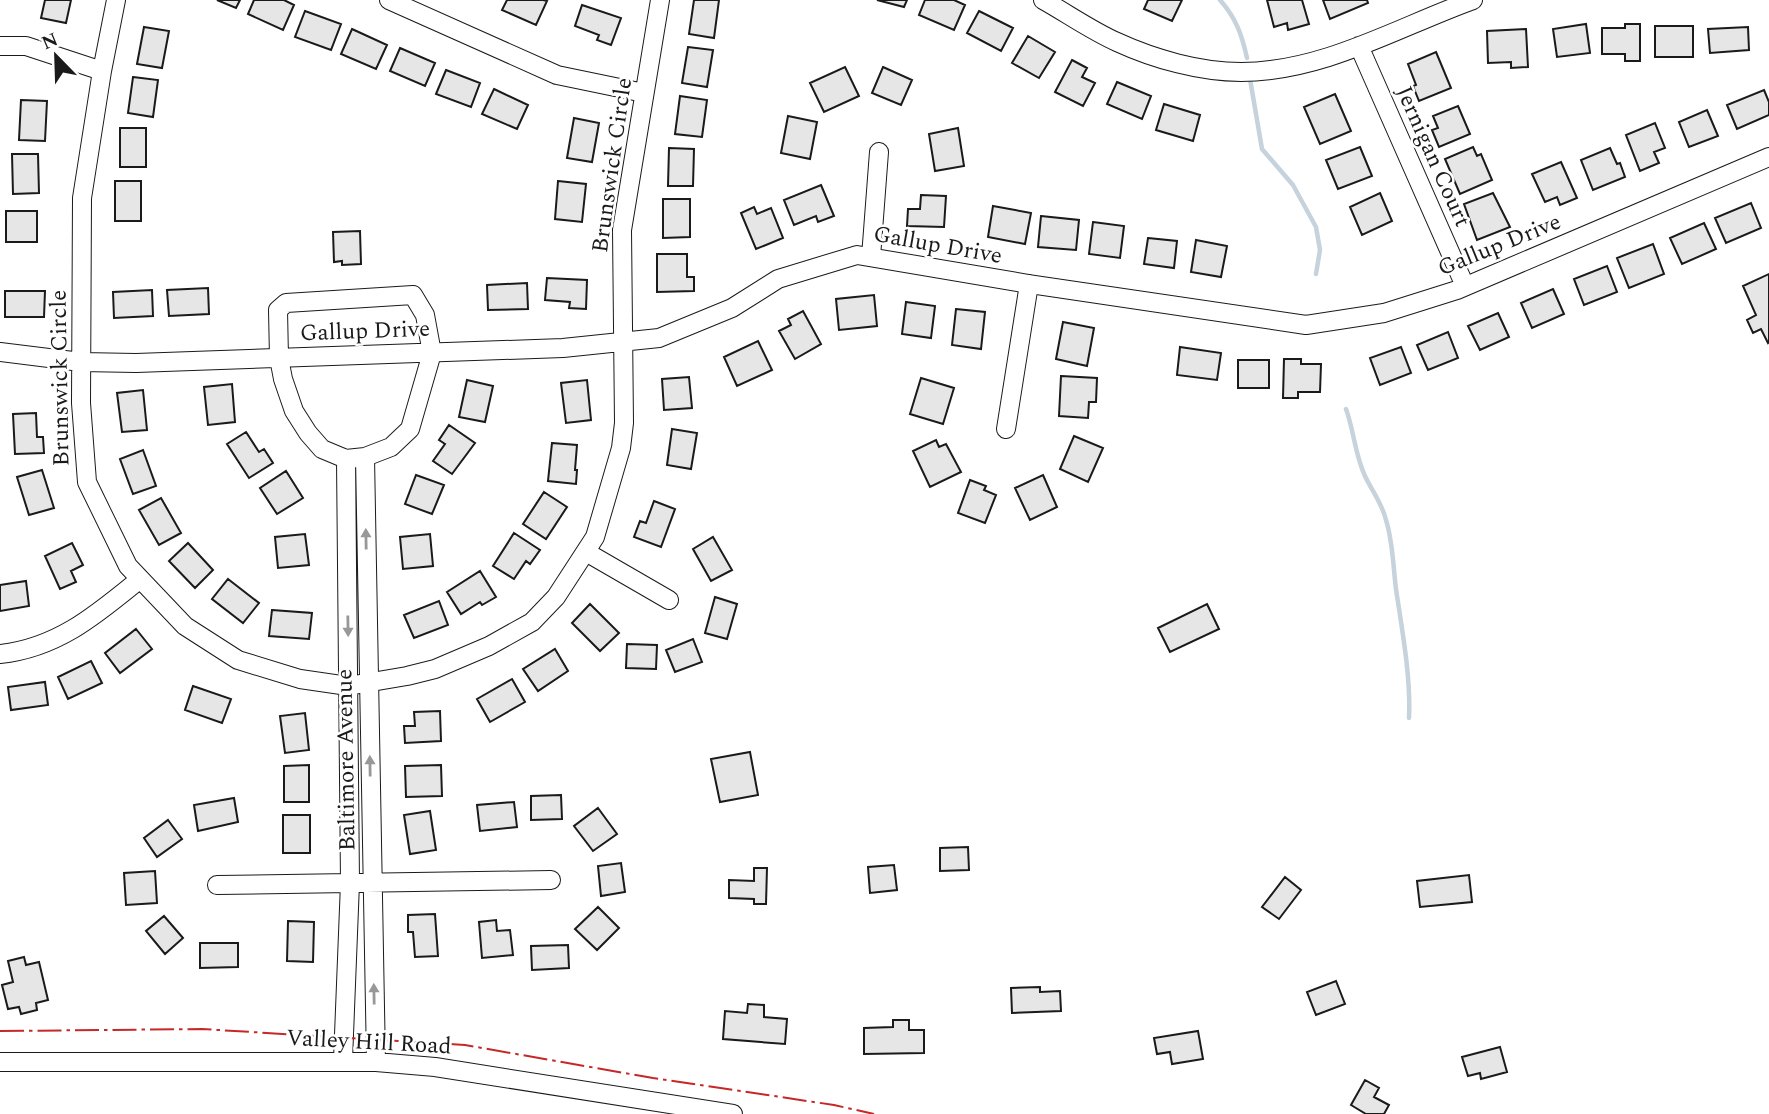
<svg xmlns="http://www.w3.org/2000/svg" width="1769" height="1114" viewBox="0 0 1769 1114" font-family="Spectral,serif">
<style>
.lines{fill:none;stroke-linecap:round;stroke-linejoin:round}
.stream{stroke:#c6d2dc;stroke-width:4.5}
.building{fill:#e6e6e6;stroke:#1a1a1a;stroke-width:2}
.minor-casing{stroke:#1a1a1a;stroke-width:20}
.minor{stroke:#fff;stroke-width:18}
.power{stroke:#c62828;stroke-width:2;stroke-dasharray:24 5 3.5 5;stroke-linecap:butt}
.oneway{fill:#989898}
.labels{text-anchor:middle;stroke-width:5;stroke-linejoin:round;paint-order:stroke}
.street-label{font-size:23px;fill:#1a1a1a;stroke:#fff}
</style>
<rect width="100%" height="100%" fill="#fff"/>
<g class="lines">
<path class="stream" d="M1220,0C1236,18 1242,35 1247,58
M1250,79L1262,149L1293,185L1316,227L1320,250L1316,274
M1346,409C1354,431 1355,455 1365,476C1372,491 1382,503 1386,520C1393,542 1393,566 1396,589C1402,630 1411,677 1409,718"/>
</g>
<path class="building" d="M45,0H71L66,23L41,18Z
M217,0H240L236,8Z
M254,0H284L294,5L283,30L248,14Z
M507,0H543L547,1L536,25L502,10Z
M694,0H719L714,38L689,34Z
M877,0H907L904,7Z
M925,0H954L965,5L954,30L919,15Z
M1148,0H1182L1172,21L1144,9Z
M1267,0H1302L1309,24L1288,30L1287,23L1274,27Z
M1323,0H1367L1368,3L1330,19Z
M582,5L621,18L611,45L597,40L599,35L575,26Z
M305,11L341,24L331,50L295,37Z
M979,11L1013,28L1001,51L967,33Z
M1586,24L1590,53L1557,57L1553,29Z
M1625,24H1640V61H1625V54H1602V28H1625Z
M1655,26H1693V57H1655Z
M144,27L169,31L162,68L137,64Z
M1748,27L1749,50L1710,53L1708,29Z
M352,29L387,45L376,69L341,54Z
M1526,29L1528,67L1511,68V62L1488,63L1487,31Z
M1028,36L1055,52L1039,78L1012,63Z
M688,47L713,50L707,87L682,83Z
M400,48L435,63L425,86L390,71Z
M1436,52L1451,88L1419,101L1413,86L1416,85L1408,64Z
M1072,60L1087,68L1082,77L1095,83L1083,106L1055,92Z
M845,67L859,96L824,112L810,83Z
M883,67L912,80L901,105L872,93Z
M446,70L480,83L471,107L436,94Z
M133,77L158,80L153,117L128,113Z
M1117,82L1151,96L1142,119L1107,104Z
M494,89L528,105L517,129L482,114Z
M1764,90L1769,102V115L1737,129L1727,105Z
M1335,94L1351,131L1320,144L1304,107Z
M680,96L707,100L702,137L675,134Z
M21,100L47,101L45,141L19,140Z
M1164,104L1200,115L1193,141L1156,130Z
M1458,106L1470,134L1439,147L1432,130L1438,128L1433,116Z
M1707,110L1718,136L1689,147L1679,122Z
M788,116L817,122L810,159L781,153Z
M574,118L599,123L592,162L567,158Z
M1655,123L1665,148L1654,152L1659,163L1640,171L1626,135Z
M120,128H146V167H120Z
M958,128L964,166L935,171L929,134Z
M1360,147L1372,176L1338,189L1326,160Z
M1473,147L1477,156L1481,154L1492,180L1460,194L1445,159Z
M669,148L694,149L693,186H668Z
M1610,148L1617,164L1620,163L1625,177L1593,190L1581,160Z
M12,154H38L39,193L13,194Z
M1561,162L1577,198L1560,205L1557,197L1545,202L1532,174Z
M115,181H141V221H115Z
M558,181L586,184L582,222L555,219Z
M821,185L834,216L818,222L816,216L794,225L784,200Z
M1380,193L1392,221L1362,235L1350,207Z
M1493,193L1510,227L1477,240L1464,204Z
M921,195L946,196L944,227L907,226L908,209H920Z
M663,199H690V237L663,238Z
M1751,203L1761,228L1726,243L1715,218Z
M993,206L1031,213L1025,244L988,237Z
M754,207L757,214L771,208L783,238L756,249L741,213Z
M6,211H37V242H6Z
M1041,216L1079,220L1076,250L1038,247Z
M1093,222L1124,226L1120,258L1089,254Z
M1704,223L1716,249L1682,264L1670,238Z
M360,231L361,264L342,265V261L334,262L333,232Z
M1148,238L1177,241L1174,268L1144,264Z
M1196,240L1227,246L1221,277L1191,272Z
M1653,244L1664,274L1629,288L1617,258Z
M657,254H687V277H694V291L657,292Z
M1607,266L1617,292L1584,305L1574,279Z
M1769,274V342L1768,343L1761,329L1753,333L1747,320L1756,315L1743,286Z
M547,278L587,280L586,309L569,308L570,302L545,300Z
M527,283L528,309L488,310L487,285Z
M208,288L209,314L169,316L167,290Z
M1553,289L1564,314L1532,328L1521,303Z
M152,290L153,316L114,318L113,292Z
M5,291H45L44,317H5Z
M874,295L877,326L839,330L836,299Z
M906,302L935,306L931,338L902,334Z
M956,309L985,312L981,349L952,345Z
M803,311L821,344L795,359L779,331L791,325L788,319Z
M1498,313L1509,337L1480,350L1468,326Z
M1063,322L1094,328L1087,366L1056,359Z
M1448,332L1458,358L1428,370L1417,345Z
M758,341L772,370L737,386L724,357Z
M1180,347L1221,353L1217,380L1177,375Z
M1401,347L1411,373L1380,385L1370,358Z
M1284,359H1301V364H1321L1320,392H1298V398H1283Z
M1238,360H1269V388H1238Z
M1061,376L1097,378L1096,402H1089L1088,418L1059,416Z
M689,377L692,408L664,410L662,379Z
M921,378L954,388L943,424L910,414Z
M467,380L493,386L485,422L459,417Z
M587,380L591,420L566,423L561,383Z
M232,384L235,422L208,425L204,387Z
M143,390L147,430L122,432L117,393Z
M36,413L37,437H43L44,453L15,454L13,414Z
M449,425L475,443L452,474L433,461L445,444L439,440Z
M672,429L697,433L691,469L667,465Z
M246,432L259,452L264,449L273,463L249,478L227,444Z
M1074,436L1103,448L1088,482L1060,469Z
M936,440L939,447L946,444L961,472L930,487L913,451Z
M552,443L577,445L575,470H577L576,484L548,481Z
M143,450L156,486L133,494L120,459Z
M42,470L54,508L29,515L17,477Z
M286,471L303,498L277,514L260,488Z
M416,475L444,485L432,514L405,504Z
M1043,475L1057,507L1030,520L1015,488Z
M970,480L986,486L984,490L996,495L985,523L958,513Z
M544,492L567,507L546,539L523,524Z
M161,498L181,533L159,545L139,510Z
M654,501L675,509L661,547L634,537L640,521L646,523Z
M514,533L540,550L530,564L526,561L514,579L493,566Z
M305,534L309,565L278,568L275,537Z
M430,534L433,566L403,569L400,537Z
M713,537L732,570L711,581L693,549Z
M72,543L83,565L71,571L76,582L60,589L45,556Z
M188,543L213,570L195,588L169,561Z
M480,571L496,597L482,605L480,602L461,614L447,592Z
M228,579L259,603L243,623L212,599Z
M26,581L29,606L0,611V585Z
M715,597L737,604L727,639L705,633Z
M439,601L448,625L414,638L404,615Z
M590,604L619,633L600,651L572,623Z
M1207,604L1219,629L1170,652L1158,628Z
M272,610L312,613L309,639L269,636Z
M136,629L152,649L120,673L105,653Z
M693,639L702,662L675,672L666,650Z
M627,644L657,645L656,669L626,668Z
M555,649L568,671L538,691L523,669Z
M91,661L102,683L68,699L58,677Z
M512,679L525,702L490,722L477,699Z
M45,682L48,705L11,710L8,687Z
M193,686L231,699L222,723L185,710Z
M440,711L441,741L405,743L404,726H415L414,712Z
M305,713L309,750L285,753L280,716Z
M750,752L758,795L720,802L711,759Z
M309,765V802H284V766Z
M441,765L442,796L406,797L405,766Z
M561,795L562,819L531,820V796Z
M234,798L238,822L198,831L194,805Z
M514,802L517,827L480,831L477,805Z
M598,808L617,834L593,851L574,826Z
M430,811L436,850L410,854L404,815Z
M283,815H310V853H283Z
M168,820L182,839L157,857L144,838Z
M968,847L969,870L940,871V848Z
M621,863L625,892L601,896L598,866Z
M894,865L897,890L870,893L868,867Z
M754,868H767L766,904H754V899L729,898V880L754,881Z
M155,871L157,903L126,905L124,873Z
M1469,875L1472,902L1420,907L1417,881Z
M1285,877L1301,890L1279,919L1262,907Z
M598,907L619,928L597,950L575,929Z
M435,914L438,956L415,957L413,932H408V915Z
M164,916L183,938L165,954L146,931Z
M496,920L497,931L510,930L513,955L482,958L479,922Z
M288,921L314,922L313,962L287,961Z
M200,943H238V967L200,968Z
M568,945L569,968L532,970L531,946Z
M24,957L26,965L39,962L48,1000L36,1003L37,1010L21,1014L19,1007L8,1009L2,985L13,982L8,961Z
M1336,981L1345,1004L1316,1015L1307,992Z
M1040,987V992L1060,991L1061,1011L1012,1013L1011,988Z
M748,1004L764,1005V1017L787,1019L785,1044L723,1039L725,1011L747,1013Z
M893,1020H909V1030H924V1053L864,1054V1028L893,1027Z
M1198,1031L1203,1059L1172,1064L1170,1052L1157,1054L1154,1038Z
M1500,1047L1507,1072L1481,1079L1480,1073L1468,1076L1462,1057Z
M1365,1080L1379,1088L1374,1097L1389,1105L1384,1114H1366L1351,1105Z"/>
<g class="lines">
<g class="minor-casing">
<path id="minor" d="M116,0L102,71L82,198L81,403L87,482L128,566L185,626L238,660L300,679L348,686L407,676L435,669L489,646L532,622L556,597L595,537L621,448L624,423L622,230L660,0
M389,0L557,75L644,93
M1043,0C1068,14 1092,31 1117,42C1154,59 1200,72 1241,72C1323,72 1398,27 1473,0
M0,46H26L102,71
M1359,46L1465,286
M871,257L879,152
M413,295L425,315L432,353L410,429L391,447L365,457L346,459L322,449L308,433L294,411L283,379L279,358L278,310L286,303Z
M0,352L81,362L136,363L563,348L659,338L732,308L778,279L857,255L1029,284L1306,325L1384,313L1457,290L1769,157
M1006,429L1029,284
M365,457L376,1062
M586,552L669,600
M0,654C58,648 97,614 140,579
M217,885L551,880
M343,1060L350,883L346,459
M0,1062H376L435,1067L733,1114"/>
</g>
<use href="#minor" class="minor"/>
<path class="power" d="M0,1031L202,1029L465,1045L653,1078L834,1105L874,1114"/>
</g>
<defs><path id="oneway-solid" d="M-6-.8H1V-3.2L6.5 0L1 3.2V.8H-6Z" transform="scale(1.75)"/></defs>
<g class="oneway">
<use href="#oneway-solid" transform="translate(366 539) rotate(-91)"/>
<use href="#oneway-solid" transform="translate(348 626) rotate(89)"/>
<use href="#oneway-solid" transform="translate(370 766) rotate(-91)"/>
<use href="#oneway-solid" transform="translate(374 994) rotate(-91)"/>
</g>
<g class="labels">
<g class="street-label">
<text transform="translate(1434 156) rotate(66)" y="8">Jernigan Court</text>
<text transform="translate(611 165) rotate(-82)" y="8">Brunswick Circle</text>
<text transform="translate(938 244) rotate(10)" y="8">Gallup Drive</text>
<text transform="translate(1499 244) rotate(-22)" y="8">Gallup Drive</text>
<text transform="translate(365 330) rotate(-2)" y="8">Gallup Drive</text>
<text transform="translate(59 378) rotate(-91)" y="8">Brunswick Circle</text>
<text transform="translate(345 760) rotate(-91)" y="8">Baltimore Avenue</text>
<text transform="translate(369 1041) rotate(3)" y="8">Valley Hill Road</text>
</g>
</g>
<g transform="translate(56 56) rotate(337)" stroke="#ffffff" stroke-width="5" paint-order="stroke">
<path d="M0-5L12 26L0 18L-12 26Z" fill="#1a1a1a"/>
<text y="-10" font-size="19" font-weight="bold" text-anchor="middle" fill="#1a1a1a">N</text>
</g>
</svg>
